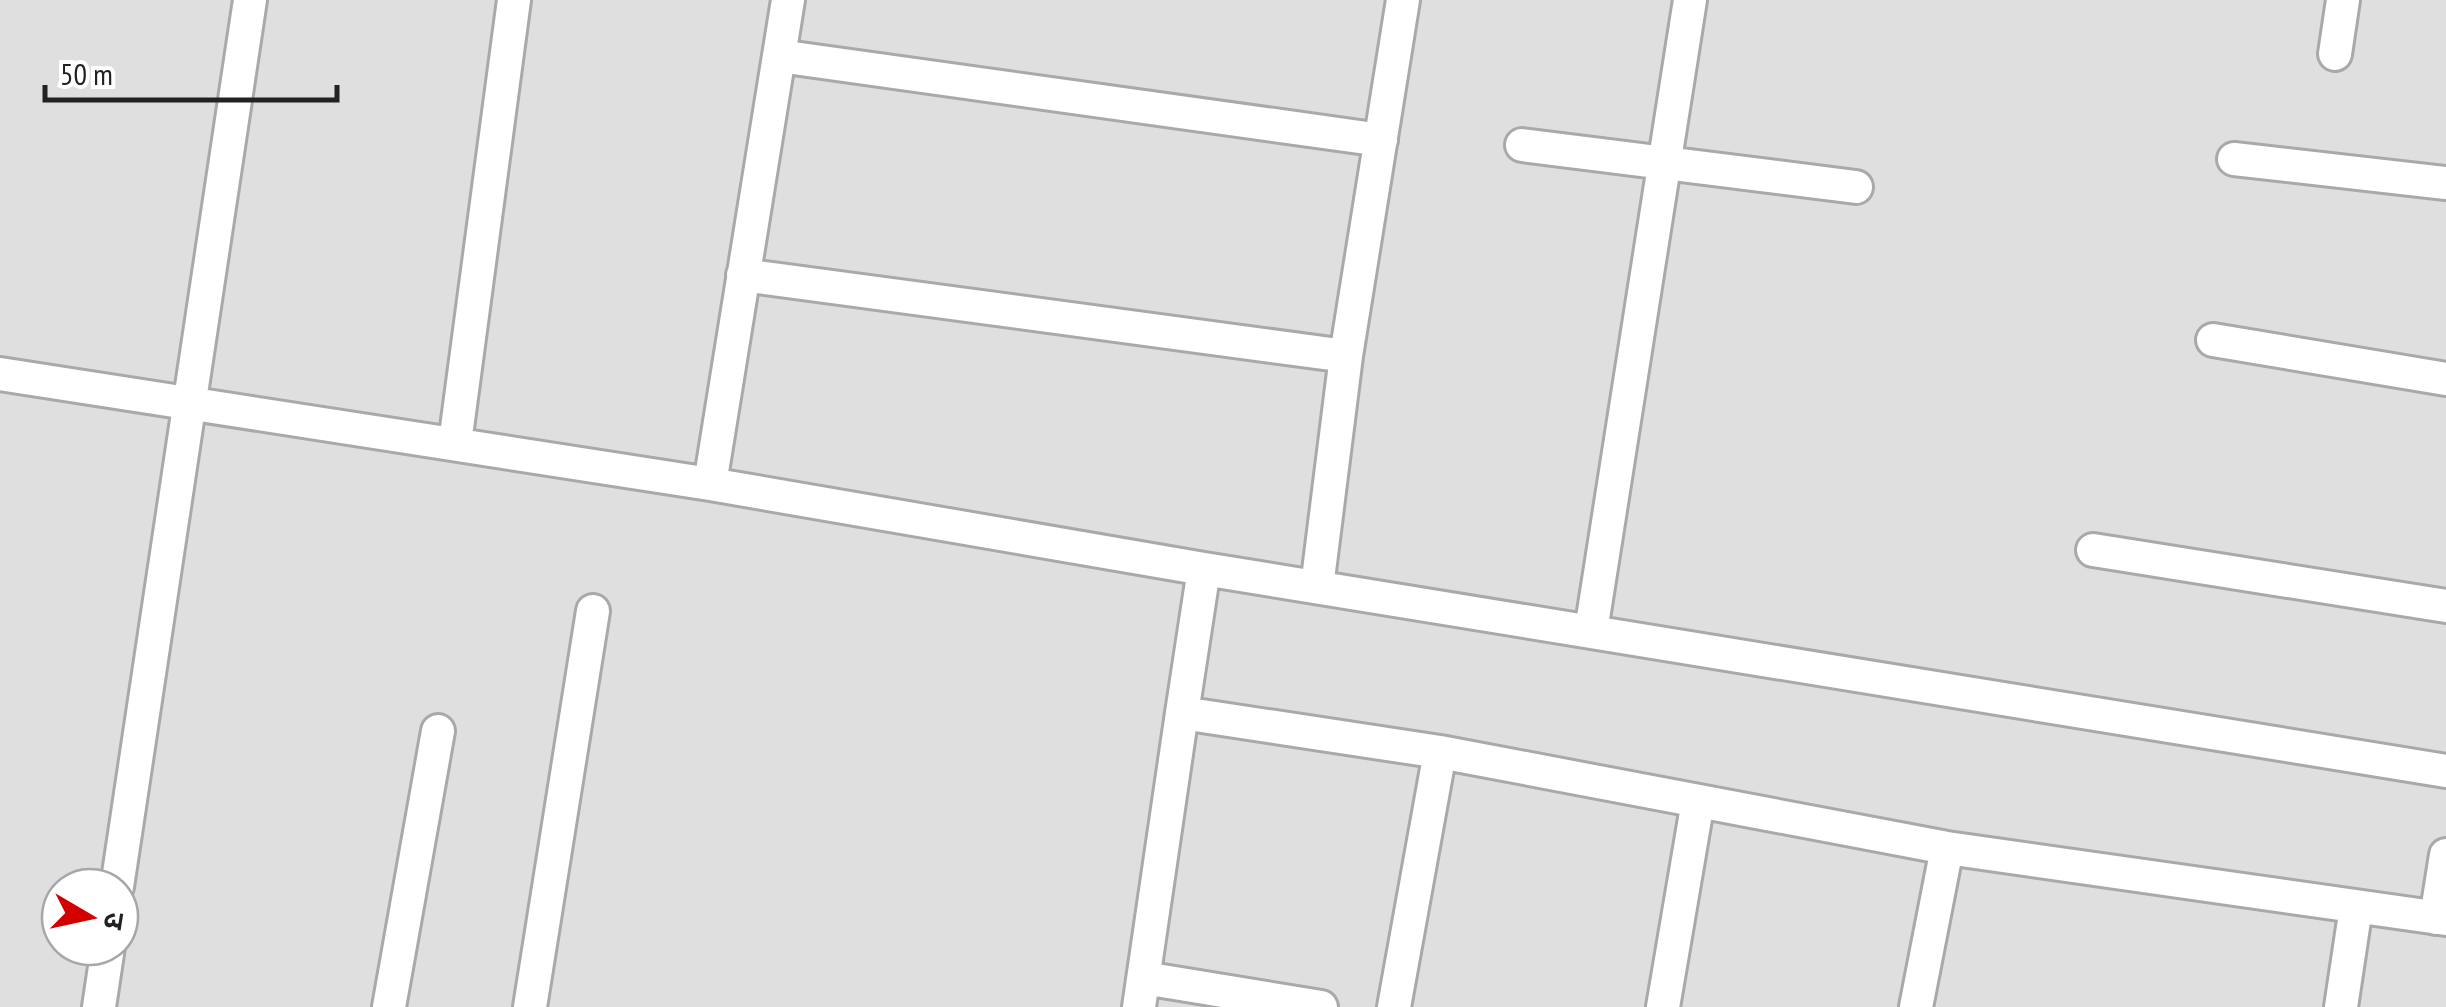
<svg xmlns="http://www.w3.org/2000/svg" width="2446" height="1007" viewBox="0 0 2446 1007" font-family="'PT Sans Narrow','Noto Sans Devanagari',sans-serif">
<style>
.residential{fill:#e0dfdf;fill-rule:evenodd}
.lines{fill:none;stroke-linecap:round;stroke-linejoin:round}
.street-casing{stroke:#a9a9a9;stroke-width:38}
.street{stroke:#fff;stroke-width:32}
</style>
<rect width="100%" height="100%" fill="#f2efe9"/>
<path class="residential" d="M0,0H2446V1007H0ZM60,887H120V947H60Z"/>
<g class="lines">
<g class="street-casing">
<path id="street" d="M2335,54L2343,0
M779,56L1381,140
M1522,145L1856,187
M2234,159L2446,183
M743,275L1346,356
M2213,340L2446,379
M0,374L710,484L1204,569L2446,771
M455,443L514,0
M710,484L788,0
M2093,550L2446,606
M1317,587L1346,356L1403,0
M1591,631L1690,0
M1182,713L1204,569
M117,887L250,0
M2436,918L2446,855
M1144,978L1321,1007
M99,1007L108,947
M389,1007L438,731
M530,1007L593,611
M1139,1007L1182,713L1440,752L1947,848L2446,919
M1394,1007L1440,752
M1663,1007L1698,801
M1916,1007L1947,848
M2341,1007L2356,907"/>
</g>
<use href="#street" class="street"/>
</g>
<g transform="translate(90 917) rotate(99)"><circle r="48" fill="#ffffff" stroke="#a7a7a7" stroke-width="2.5"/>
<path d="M0-8L18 38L0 25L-18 38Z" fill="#d40000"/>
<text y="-15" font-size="28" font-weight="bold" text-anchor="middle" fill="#222222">उ</text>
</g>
<path d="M45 85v15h292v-15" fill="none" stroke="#222222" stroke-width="5"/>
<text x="60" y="85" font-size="30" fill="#222222" stroke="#ffffff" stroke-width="8" paint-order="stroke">50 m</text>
</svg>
